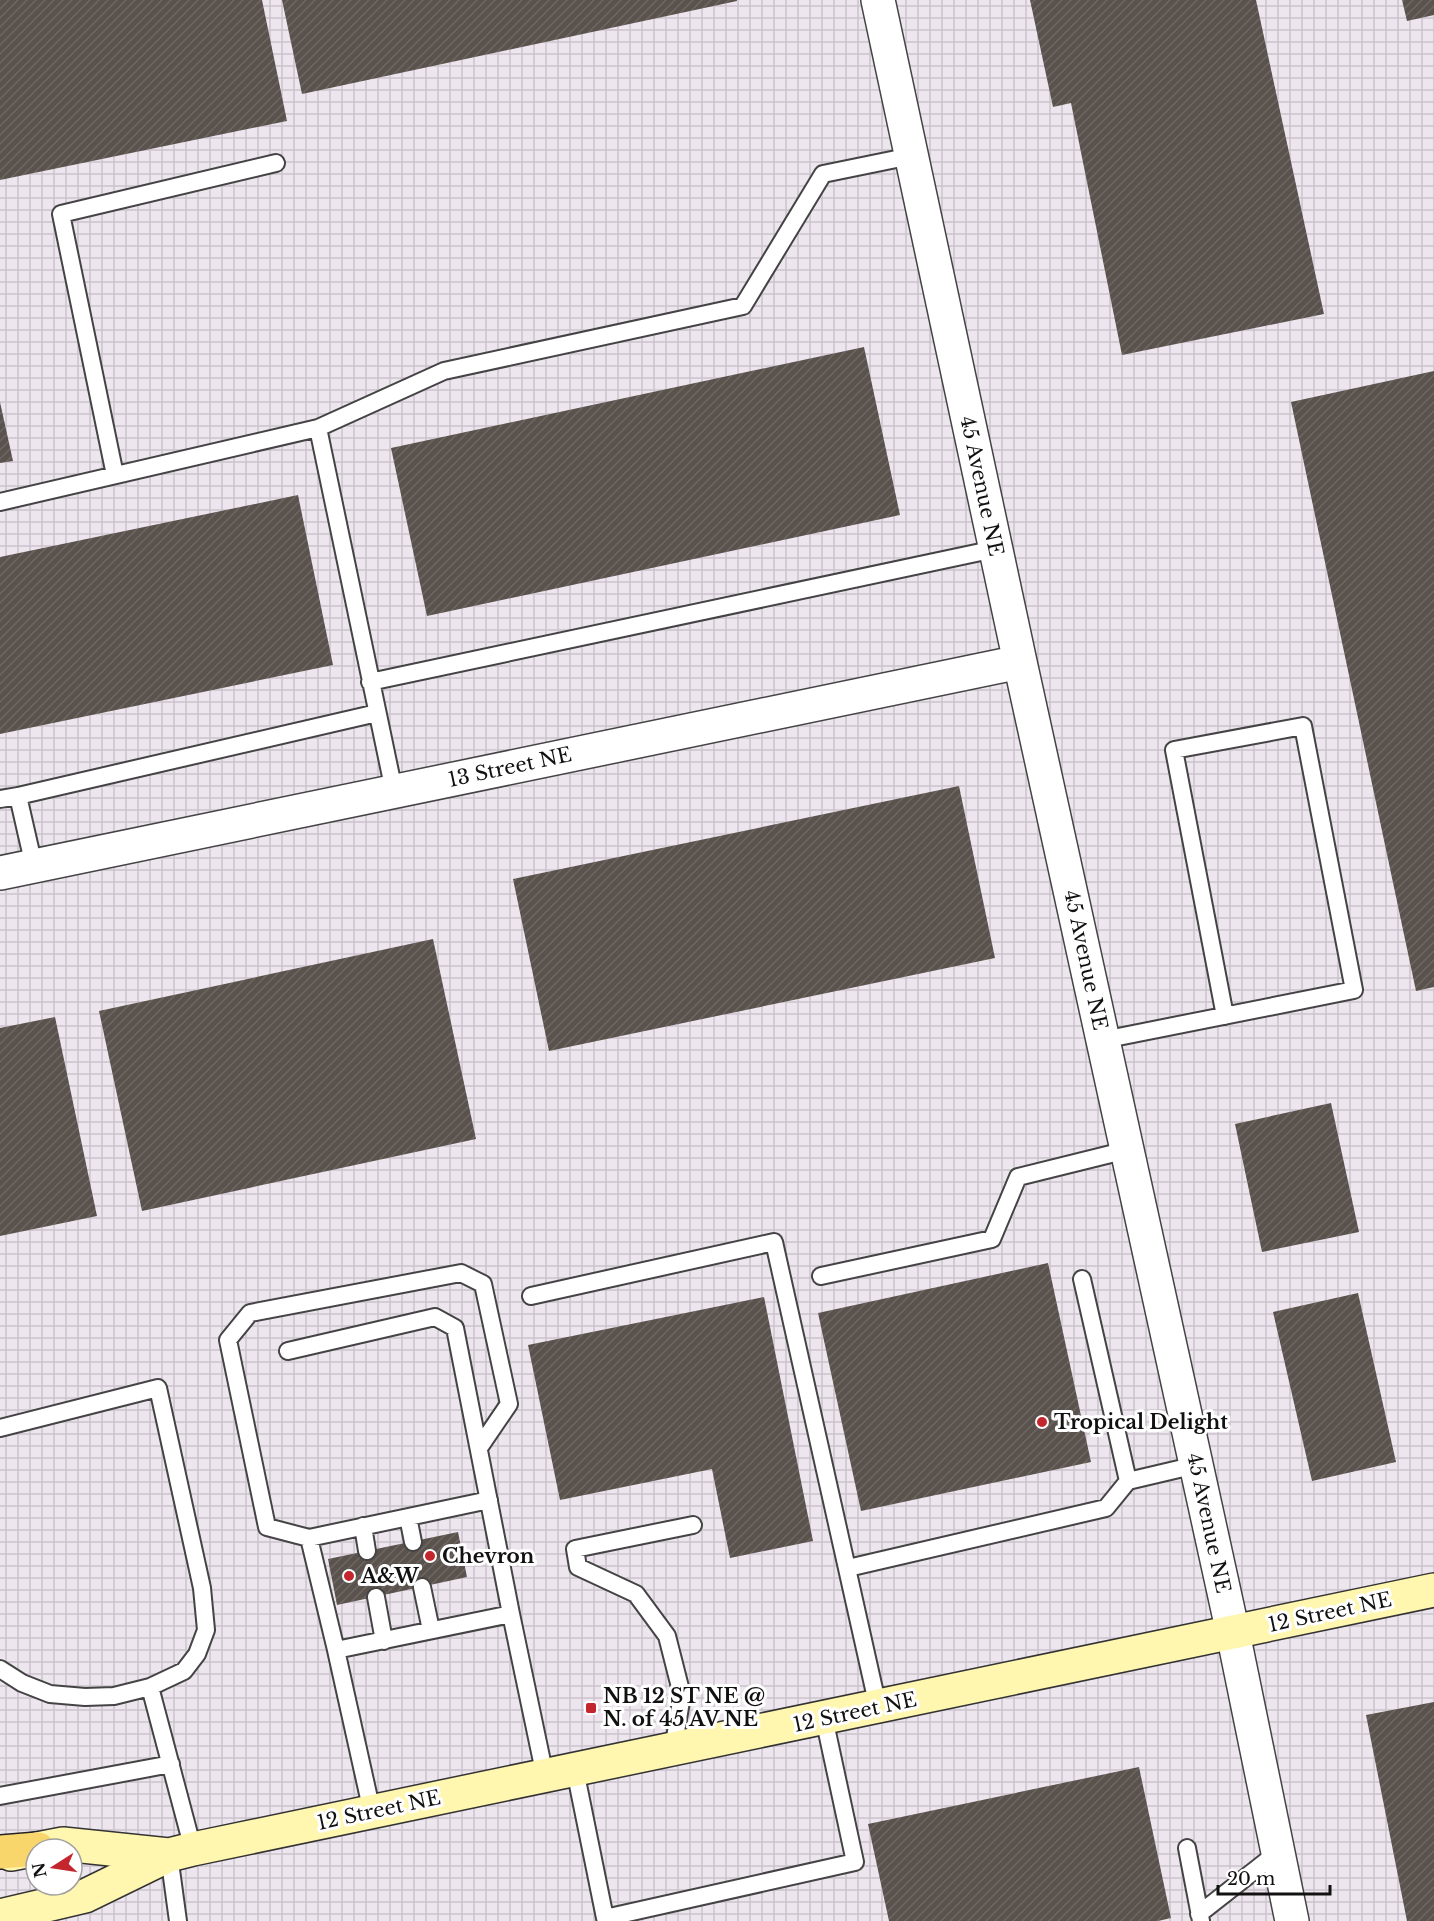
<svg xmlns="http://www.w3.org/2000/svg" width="1434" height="1921" viewBox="0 0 1434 1921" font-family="'Libre Baskerville',serif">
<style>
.industrial{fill:url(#industrial-grid);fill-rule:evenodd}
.building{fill:url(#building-hatch)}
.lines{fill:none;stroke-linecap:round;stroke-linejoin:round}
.lane-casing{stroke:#444;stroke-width:20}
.street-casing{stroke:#444;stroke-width:36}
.secondary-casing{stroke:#333;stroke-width:36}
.primary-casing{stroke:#222;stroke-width:36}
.lane{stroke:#fff;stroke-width:16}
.street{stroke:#fff;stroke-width:33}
.secondary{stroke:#fff6b0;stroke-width:33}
.primary{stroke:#f9d66b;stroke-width:33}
.poi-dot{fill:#c4262e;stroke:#fff;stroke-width:2}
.labels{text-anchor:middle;stroke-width:6;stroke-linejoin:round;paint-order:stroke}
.street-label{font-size:20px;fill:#111;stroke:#fff}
.poi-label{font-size:20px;font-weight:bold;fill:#111;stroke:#fff;text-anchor:start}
</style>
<defs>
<pattern id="industrial-grid" width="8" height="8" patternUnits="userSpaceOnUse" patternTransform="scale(1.5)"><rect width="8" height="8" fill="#eee6ef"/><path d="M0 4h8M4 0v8" fill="none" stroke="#cbc4cc"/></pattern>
<pattern id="building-hatch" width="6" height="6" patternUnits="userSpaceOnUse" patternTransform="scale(1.5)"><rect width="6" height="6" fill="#5a524d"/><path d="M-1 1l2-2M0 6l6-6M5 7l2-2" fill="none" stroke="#6d6662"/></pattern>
</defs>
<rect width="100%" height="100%" fill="#fffdf5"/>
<path class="industrial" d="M0,0H1434V1921H0ZM36,1849H72V1885H36Z"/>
<path class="building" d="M0,0H262L287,121L0,180Z
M282,0H737V1L302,94Z
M1030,0H1256L1324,314L1122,355L1071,103L1053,107Z
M1402,0H1434V15L1407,21Z
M864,347L900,515L427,616L391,448Z
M1434,371V987L1416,991L1291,402Z
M0,402L13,461L0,463Z
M298,495L333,665L0,734V557Z
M959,786L995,958L549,1051L513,879Z
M433,939L476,1139L142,1211L99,1011Z
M55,1017L97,1216L0,1236V1028Z
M1331,1103L1359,1232L1262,1252L1235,1124Z
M1048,1263L1091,1462L861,1511L818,1313Z
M1358,1293L1396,1462L1312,1481L1273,1312Z
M764,1297L813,1541L730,1558L712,1469L560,1500L528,1345Z
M458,1532L467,1577L337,1605L328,1559Z
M1434,1702V1921H1407L1366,1715Z
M1139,1767L1171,1918L1158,1921H889L868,1824Z"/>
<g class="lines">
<g class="lane-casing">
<path id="lane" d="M318,428L444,371L743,306L823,174L911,156
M115,475L61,214L276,163
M0,502L318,428L394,791
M370,682L995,549
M18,796L377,713
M0,799L18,796L34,866
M1103,1040L1354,990L1303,726L1174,750L1225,1016
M821,1276L992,1239L1018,1177L1127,1150
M1082,1279L1128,1481
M531,1296L774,1242L878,1707
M288,1351L435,1317L455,1328L511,1614
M0,1428L158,1388L202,1588L206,1630L197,1654L184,1671L150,1687L114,1696L85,1697L50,1694L22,1683L0,1669
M408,1517L413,1542
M363,1526L367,1551
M309,1538L267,1527L228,1340L250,1313L461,1273L483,1284L509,1404L479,1448
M848,1568L1106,1508L1128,1481L1196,1465
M422,1587L431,1630
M376,1597L384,1641
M336,1650L309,1538L489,1500
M150,1687L193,1849
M673,1750L682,1695L667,1636L636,1594L578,1567L575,1549L693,1525
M575,1770L605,1918L855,1862L824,1718
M0,1796L171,1764
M372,1812L336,1650L511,1614L545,1776
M1187,1848L1201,1921
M169,1855L178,1921
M1199,1914L1278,1852"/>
</g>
<g class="street-casing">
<path id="street" d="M878,0L1020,662L1233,1633L1292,1921
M0,873L1020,662"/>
</g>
<g class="secondary-casing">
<path id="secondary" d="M11,1854L63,1844L169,1855
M0,1916L85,1896L169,1855L193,1849L1434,1590"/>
</g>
<g class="primary-casing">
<path id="primary" d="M0,1852L38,1849"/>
</g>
<use href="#lane" class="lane"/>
<use href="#street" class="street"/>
<use href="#secondary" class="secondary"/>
<use href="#primary" class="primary"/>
</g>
<g class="poi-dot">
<circle cx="1042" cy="1422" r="6"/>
<circle cx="430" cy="1556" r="6"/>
<circle cx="349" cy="1576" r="6"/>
<rect x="585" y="1702" width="12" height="12" rx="3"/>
</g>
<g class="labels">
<g class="street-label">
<text transform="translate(982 486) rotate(78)" y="7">45 Avenue NE</text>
<text transform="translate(510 767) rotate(-12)" y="7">13 Street NE</text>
<text transform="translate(1086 960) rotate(78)" y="7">45 Avenue NE</text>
<text transform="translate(1209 1523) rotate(78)" y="7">45 Avenue NE</text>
<text transform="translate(1330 1612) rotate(-12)" y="7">12 Street NE</text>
<text transform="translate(855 1712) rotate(-12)" y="7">12 Street NE</text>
<text transform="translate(379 1810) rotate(-12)" y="7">12 Street NE</text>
</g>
<g class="poi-label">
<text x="1054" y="1429">Tropical Delight</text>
<text x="442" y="1563">Chevron</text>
<text x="361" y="1583">A&amp;W</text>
<text x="603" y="1703">NB 12 ST NE @<tspan x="603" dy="23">N. of 45 AV NE</tspan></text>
</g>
</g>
<g transform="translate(54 1867) rotate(258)"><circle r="28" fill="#ffffff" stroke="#a0a0a0" stroke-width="1.5"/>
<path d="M0-4.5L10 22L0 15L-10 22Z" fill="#c4262e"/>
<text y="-9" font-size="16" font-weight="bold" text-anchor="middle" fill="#111111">N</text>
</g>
<path d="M1218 1885v9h112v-9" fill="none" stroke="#111111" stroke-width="3"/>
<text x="1227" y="1885" font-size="18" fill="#111111" stroke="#ffffff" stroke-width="4.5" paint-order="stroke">20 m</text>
</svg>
